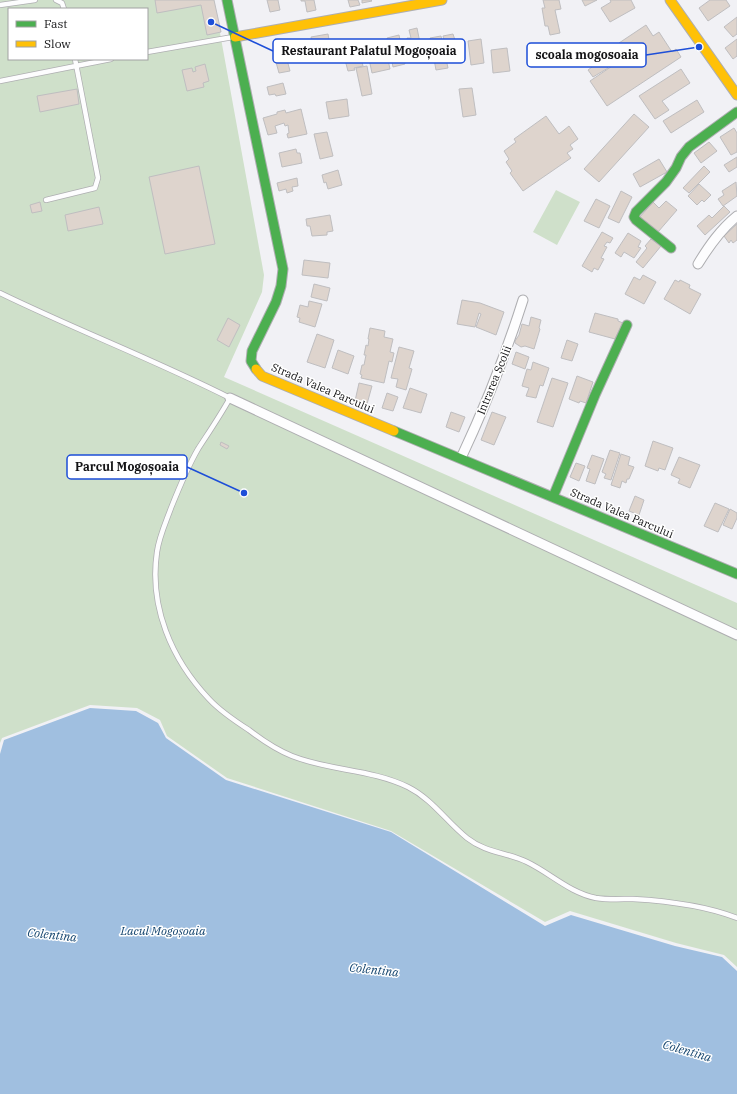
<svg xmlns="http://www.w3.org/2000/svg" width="737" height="1094" viewBox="0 0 737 1094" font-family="'IBM Plex Serif',serif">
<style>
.green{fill:#cfe0ca;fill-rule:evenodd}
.water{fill:#a0bfe0}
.building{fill:#ded4cd;stroke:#bfbec0}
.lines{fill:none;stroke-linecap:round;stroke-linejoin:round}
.lane-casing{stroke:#aeaeb1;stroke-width:6}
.street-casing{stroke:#aeaeb1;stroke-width:11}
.fast-casing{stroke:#aeaeb1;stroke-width:11}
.slow-casing{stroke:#aeaeb1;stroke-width:11}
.lane{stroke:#fdfdfe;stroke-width:4.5}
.street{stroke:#fdfdfe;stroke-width:9}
.fast{stroke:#4caf50;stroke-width:9}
.slow{stroke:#ffc107;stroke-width:9}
.labels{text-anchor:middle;stroke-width:3;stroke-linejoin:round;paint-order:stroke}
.street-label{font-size:11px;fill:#141416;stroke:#fff}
.water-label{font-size:12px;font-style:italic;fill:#12436d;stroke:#fff}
.leader{fill:none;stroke:#1d4ed8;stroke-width:1.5}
.callout-dot{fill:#1d4ed8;stroke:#fff;stroke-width:1.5}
.callout{fill:#fff;stroke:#1d4ed8;stroke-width:1.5}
.callout-label{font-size:12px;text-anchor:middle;font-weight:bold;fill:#141416}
</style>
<rect width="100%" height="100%" fill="#f1f1f5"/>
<path class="green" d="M0,0H214L264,275L262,292L224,377L737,603V967L724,955L676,943L570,911L545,922L391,831L227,778L167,736L160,720L137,708L90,705L2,738L0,743ZM9,9H147V59H9Z
M556,190L580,202L557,245L533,232Z"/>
<path class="water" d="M90,708L136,711L158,723L166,738L226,780L391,832L545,926L571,915L675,946L722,957L737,971V1094H0V754L4,740Z"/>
<path class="building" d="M155,0H214L221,32L207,35L201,5L157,13Z
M267,0H278L280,10L270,12Z
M301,0H314L316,10L307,12L305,1H301Z
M348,0H358L360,5L350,7Z
M362,0H371L372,1L362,3Z
M543,0H559L561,9L555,10L560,33L550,35L548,26H545L542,8H545Z
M582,0H597L585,6Z
M610,0H631L635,8L610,22L601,8L611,2Z
M710,0H726L730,6L708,21L699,8Z
M737,17V34L733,37L724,27Z
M646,25L653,36L659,32L672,52L676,49L681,57L607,106L590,81L627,56L619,43Z
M417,28L422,53L411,55L407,38H411L409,30Z
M328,34L330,45H325L326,48L314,50L311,37Z
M453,34L455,40H458L460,50H457L459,60L449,62L443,36Z
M399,35L405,64L393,67L387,38Z
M441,36L448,68L436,70L430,38Z
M481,39L484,63L471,65L468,41Z
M737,39V56L733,59L725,48Z
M593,44L608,68L593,77L588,70L592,67L589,61L583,64L576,54Z
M358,46L363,66L354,68L355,70L348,71L342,49Z
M507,48L510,71L493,73L491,50Z
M285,52L290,71L279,73L274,55Z
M387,55L390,69L372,73L369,59Z
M205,64L209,81L203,83L204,87L187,91L182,70L192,68L193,72L196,71L195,67Z
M367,66L372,94L362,96L356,68Z
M681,69L690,83L662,101L669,110L655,119L639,96Z
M283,83L286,94L276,96L275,94L269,95L267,87Z
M472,88L476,115L463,117L459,89Z
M77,89L79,104L40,112L37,96Z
M347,99L349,116L329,119L326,102Z
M697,100L704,112L671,133L663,121Z
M301,109L307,134L288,138L287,134L289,133L288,125L285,126L284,123L275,126L277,133L268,135L263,118L277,114V112L285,110L286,113Z
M634,114L649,127L599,182L584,169Z
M546,116L559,134L569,126L578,139L570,145L573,149L567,153L571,158L523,191L510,173L512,171L506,162L509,159L504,151L516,142L514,139Z
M734,128L737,133V152L731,155L720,137Z
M327,132L333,156L320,159L314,134Z
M709,142L717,151L701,163L694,153Z
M296,149L297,153H300L302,163L282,167L279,153Z
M737,157V167L729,172L724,165Z
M659,159L667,172L640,187L633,174Z
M199,166L215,244L165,254L149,177Z
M704,166L710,172L689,193L683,188Z
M338,170L342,185L328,189L326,182L324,183L322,175Z
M297,178L298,186L292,187L293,191L287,193L286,189L279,191L277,183Z
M736,182L737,196L723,206L718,199L724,195L722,191Z
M699,184L711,195L704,202L702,200L697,205L688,196Z
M621,191L632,197L619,223L608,218Z
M596,199L610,206L599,228L584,221Z
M666,201L677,210L658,232L640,217L653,202L659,208Z
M40,202L42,211L32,213L30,205Z
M724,206L730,212L705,235L697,226L709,215L712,218Z
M99,207L103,224L68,231L65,215Z
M330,215L333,231L327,232V235L312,236L310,226H307L306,219Z
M737,224V240L733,243L731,240L729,243L724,236Z
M602,232L613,238L610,243L607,242L604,246L607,247L601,258L604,259L598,270L594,268L592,272L582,266Z
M628,233L641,241L638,247L641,248L634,258L624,252L621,257L615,253Z
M651,239L661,246L643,268L636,262L647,248L645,246Z
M304,260L330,263L328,278L302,275Z
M643,275L656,282L644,304L625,294L634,277L640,280Z
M675,280L679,282L680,280L690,285L689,288L701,294L690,314L664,299Z
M314,284L330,288L327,301L311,297Z
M462,300L480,303L504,312L496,335L476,327L481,314L479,313L475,327L457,324Z
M309,301L322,304L315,327L299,322L300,318L297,317L300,305L308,307Z
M595,313L618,319V321L623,323L615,339L589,332Z
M531,317L541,320L539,328L540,329L534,349L525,346L521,347L515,343V341L519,335L522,324L529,326Z
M228,318L240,325L229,347L217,340Z
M370,328L385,331L384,337L393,339L390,352L394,353L392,362L389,361L384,383L361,378L362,375L360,374L362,365H364L366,355H364L366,345L368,346L369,339H368Z
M317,334L334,340L325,368L307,362Z
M567,340L578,344L572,361L561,358Z
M399,347L414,351L409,368L412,369L406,390L396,387L398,379L391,378Z
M338,350L354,356L348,374L332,368Z
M516,352L529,357L525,369L512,364Z
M533,362L549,368L543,386L540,385L536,398L526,396L529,388L522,386L527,369L531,370Z
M577,376L593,382L586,403L580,401L579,403L569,399Z
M552,378L568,383L553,427L537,422Z
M359,383L372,386L367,404L355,401Z
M410,388L427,394L421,413L403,408Z
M387,393L398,397L393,411L382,408Z
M451,412L465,417L459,432L446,427Z
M492,412L506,417L494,445L481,440Z
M653,441L673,448L665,470L659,468L658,471L645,466Z
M221,442L229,446L227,449L220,445Z
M610,450L620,453L611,480L604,478L606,474L602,472Z
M621,454L630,457L628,465L634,467L629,479H627L626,483L622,481L620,488L611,485Z
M592,455L604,459L595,484L586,481L590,469L587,468Z
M679,457L700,465L690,488L678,483L680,479L671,475Z
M576,463L585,466L579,481L570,477Z
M635,496L644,500L639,515L629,511Z
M715,503L729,509L718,532L704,526Z
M730,509L737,513V518L732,529L723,525Z"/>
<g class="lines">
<g class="lane-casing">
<path id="lane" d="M56,0L62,3L64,9
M0,5L35,0
M147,52L233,37
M0,81L111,59
M46,200L95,188L98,178L75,59
M0,293C76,330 155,360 230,398C220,416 209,432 198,449C187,468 179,488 171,508C166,522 159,537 157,552C149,606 171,659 209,699C220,711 235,721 249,730C262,740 277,750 292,756C330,771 371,769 408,787C432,799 446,821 467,838C486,853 506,852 527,862C550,873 570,893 596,898C608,900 621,899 633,899C668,901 704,905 737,918"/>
</g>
<g class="street-casing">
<path id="street" d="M698,264C709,246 720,230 737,216
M230,398L737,635
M461,458C485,407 506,354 523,300"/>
</g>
<g class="fast-casing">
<path id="fast" d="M227,0L283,269L281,286L276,302L252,351L251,361L256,369
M671,248L636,220L634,217L636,212L666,182L676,168L681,157L689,147L737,112
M394,431L737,574
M553,497L595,395L627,325"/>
</g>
<g class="slow-casing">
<path id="slow" d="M670,0L737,95
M235,37L442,0
M256,369L262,376L394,431"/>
</g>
<use href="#lane" class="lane"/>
<use href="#street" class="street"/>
<use href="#fast" class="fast"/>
<use href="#slow" class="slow"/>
</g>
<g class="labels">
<g class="street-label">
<text transform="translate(494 380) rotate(-68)" y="4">Intrarea Școlii</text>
<text transform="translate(323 388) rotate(23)" y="4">Strada Valea Parcului</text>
<text transform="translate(622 513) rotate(23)" y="4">Strada Valea Parcului</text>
</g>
<g class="water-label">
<text x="163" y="935">Lacul Mogoșoaia</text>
<text transform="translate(52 935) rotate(6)" y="4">Colentina</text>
<text transform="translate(374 970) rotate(6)" y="4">Colentina</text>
<text transform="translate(687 1051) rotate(16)" y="4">Colentina</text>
</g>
</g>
<path class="leader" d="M211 22L273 51M699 47L646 55M244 493L187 467"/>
<g class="callout-dot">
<circle cx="211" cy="22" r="4"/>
<circle cx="699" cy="47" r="4"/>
<circle cx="244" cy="493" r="4"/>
</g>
<g class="callout">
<rect x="273" y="39" width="192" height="24" rx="4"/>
<rect x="527" y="43" width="119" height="24" rx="4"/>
<rect x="67" y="455" width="120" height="24" rx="4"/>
</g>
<g class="callout-label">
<text x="369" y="55">Restaurant Palatul Mogoșoaia</text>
<text x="587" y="59">scoala mogosoaia</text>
<text x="127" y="471">Parcul Mogoșoaia</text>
</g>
<rect x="8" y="8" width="140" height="52" fill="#ffffff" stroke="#a1a1a2"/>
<rect x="16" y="21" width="20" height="6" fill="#4caf50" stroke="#a1a1a2"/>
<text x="44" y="28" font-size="12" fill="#141416">Fast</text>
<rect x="16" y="41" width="20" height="6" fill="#ffc107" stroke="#a1a1a2"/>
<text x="44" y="48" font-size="12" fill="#141416">Slow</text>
</svg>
